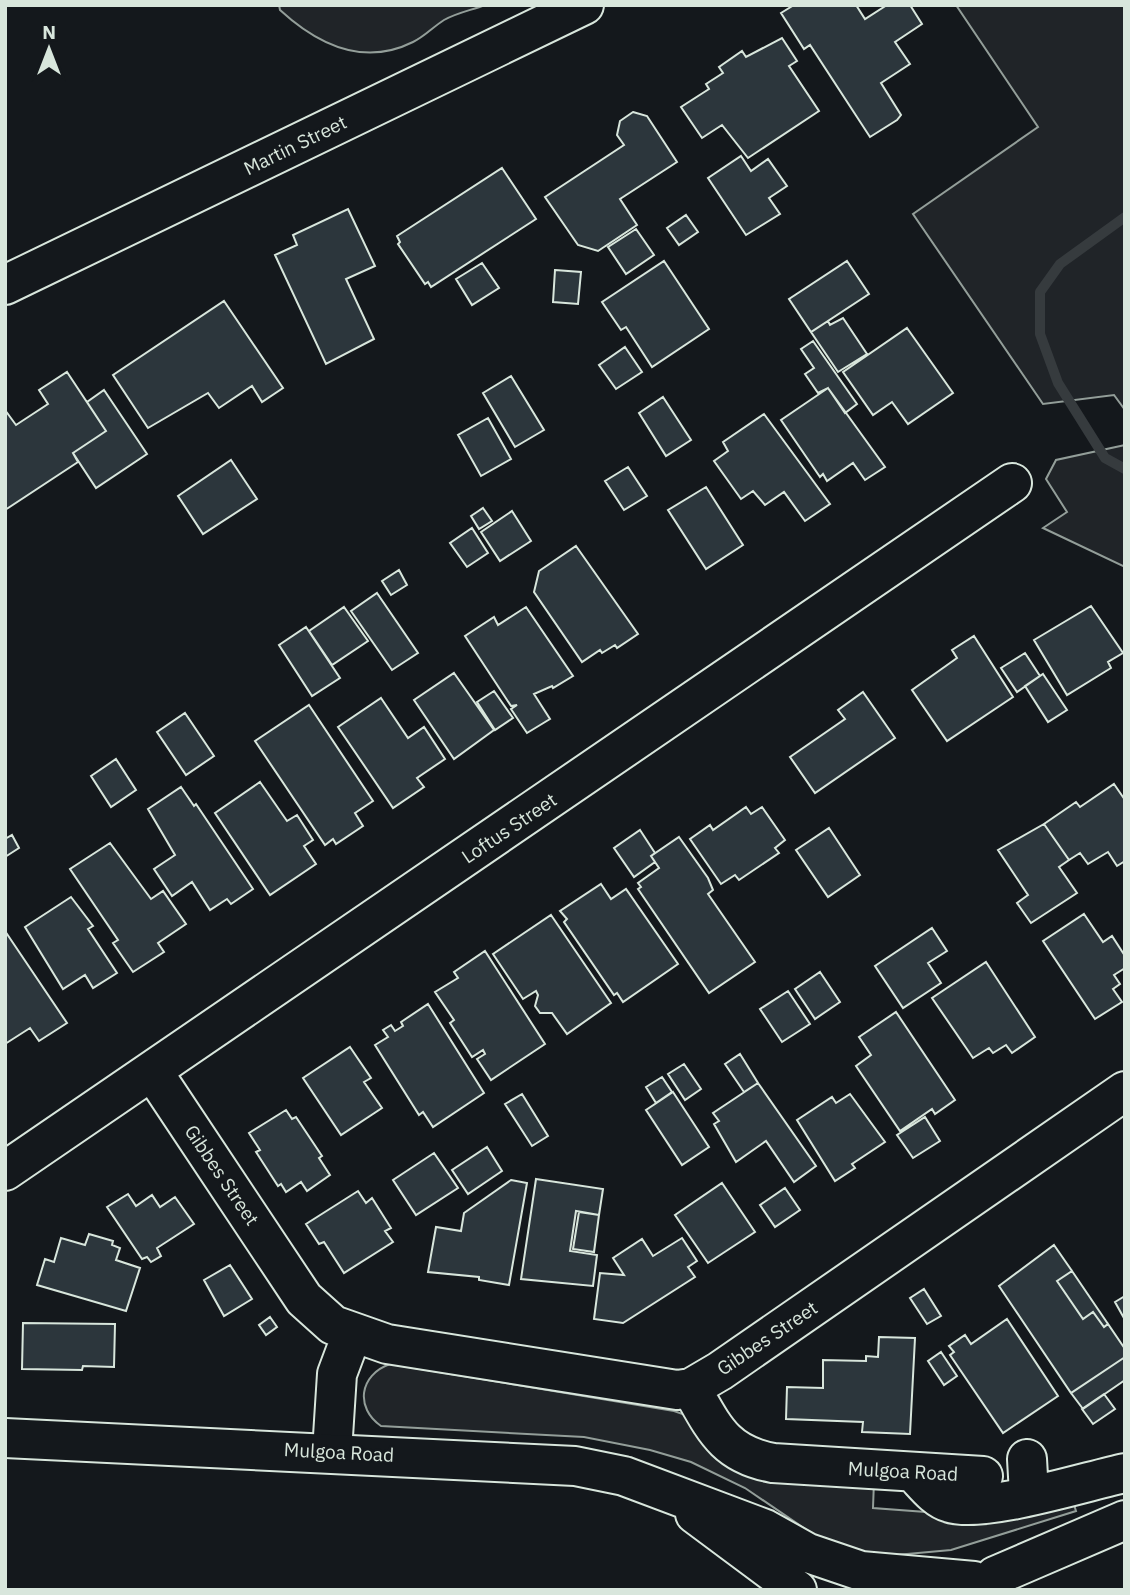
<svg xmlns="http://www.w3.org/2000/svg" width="1130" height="1595" viewBox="0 0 1130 1595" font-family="'IBM Plex Sans',sans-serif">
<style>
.green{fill:#202428;stroke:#939e99;stroke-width:2}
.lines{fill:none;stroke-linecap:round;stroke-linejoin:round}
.stream{stroke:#363b3e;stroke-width:10}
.building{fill:#2c363c;stroke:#d8e6dc;stroke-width:2}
.minor-casing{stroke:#d8e6dc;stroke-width:42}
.major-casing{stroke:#d8e6dc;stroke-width:42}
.minor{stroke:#14181c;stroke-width:38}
.major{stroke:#14181c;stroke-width:38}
.labels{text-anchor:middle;stroke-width:5;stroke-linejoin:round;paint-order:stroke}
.street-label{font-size:19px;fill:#d8e6dc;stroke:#14181c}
</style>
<rect width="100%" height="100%" fill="#14181c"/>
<path class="green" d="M279,5H485C472,10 456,13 444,20C433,27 424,37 413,42C363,67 317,44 280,10Z
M956,5H1125V410L1114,395L1043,404L913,214L1038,127Z
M1125,445V567L1043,528L1067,512L1046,479L1056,460Z
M390,1364L674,1411L874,1481L873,1508L966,1515L1071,1495L1076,1511L951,1550L896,1555L861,1554L820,1539L745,1488L691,1462L650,1450L584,1437L381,1426C355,1408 359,1375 390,1364Z"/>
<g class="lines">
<path class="stream" d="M1125,217L1060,264L1040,292V334L1058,383L1105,458L1125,469"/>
</g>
<path class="building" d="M794,5H856L865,19L887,5H910L922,24L895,42L910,64L881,83L901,115L897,120L870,137L810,45L804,49L781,13Z
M782,38L797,61L789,66L819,111L748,158L722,125L702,138L681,107L709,89L706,84L723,73L719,67L742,51L746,57Z
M633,112L647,116L677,162L620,199L637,225L598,251L578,245L545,197L624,145L617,135L620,121Z
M741,156L751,171L768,159L787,186L769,198L780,214L746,235L708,178Z
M502,168L536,219L431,287L428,282L425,284L398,244L400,242L397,236Z
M348,209L375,266L346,279L374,339L326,364L275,255L297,245L293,235Z
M686,215L698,232L679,245L667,228Z
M636,229L654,255L626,274L608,247Z
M664,261L709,329L652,367L626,327L621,330L602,302Z
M847,261L869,294L811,332L789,299Z
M482,263L499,288L472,305L456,279Z
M555,270L581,272L578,304L553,302Z
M224,301L283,388L262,402L252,386L219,408L208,393L148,428L113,375Z
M843,318L867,354L838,372L811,332L828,321L830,325Z
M907,328L953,393L908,424L892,402L873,415L843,372Z
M813,341L857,404L845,413L828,388L818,393L805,374L814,368L801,349Z
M625,347L642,372L616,389L599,365Z
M67,372L106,431L73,453L78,462L5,510V410L16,425L48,404L39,390Z
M511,376L544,430L515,447L483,393Z
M828,388L885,467L865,480L853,463L827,481L823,474L820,477L781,420Z
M104,390L147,454L96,488L73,453L106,431L87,402Z
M663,397L691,440L666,456L639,413Z
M764,414L830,504L805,521L784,492L765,505L753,491L741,499L714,461L728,451L723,442Z
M488,418L511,459L481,476L458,435Z
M231,460L257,499L203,534L178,496Z
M628,467L647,496L624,510L605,481Z
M706,487L743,545L706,569L668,510Z
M483,508L492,521L479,529L471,516Z
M512,511L531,541L500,561L481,532Z
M472,528L488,553L467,567L450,543Z
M576,546L638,634L617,648L615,645L602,653L600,650L582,662L534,592L539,571Z
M399,570L407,585L391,595L382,581Z
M377,593L418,653L392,670L351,611Z
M1091,606L1123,653L1108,662L1111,668L1067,695L1034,640Z
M344,607L368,641L332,665L309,631Z
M526,607L573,676L553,688L552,686L534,694L550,719L527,733L511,709L517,705L511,706L465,636L494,617L498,625Z
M306,627L340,678L312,696L279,645Z
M974,636L1013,697L947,741L912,690L957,658L952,650Z
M1025,653L1040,676L1017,692L1001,668Z
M454,673L494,730L454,759L414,700Z
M1043,674L1067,710L1048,722L1025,686Z
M494,691L513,718L495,730L477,702Z
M863,692L895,738L815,793L790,757L845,719L838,710Z
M381,698L408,738L424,727L445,759L417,778L424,787L393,808L338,727Z
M309,705L373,801L355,813L363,826L336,844L333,839L325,845L255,741Z
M185,713L214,756L186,775L157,732Z
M116,759L136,790L111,807L91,776Z
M260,782L287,821L297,815L313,840L304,846L316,864L270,895L215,813Z
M1114,784L1125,800V861L1117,866L1108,852L1088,864L1080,853L1069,860L1044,824L1076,802L1080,807Z
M181,787L194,806L196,804L253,889L231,904L227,899L210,910L192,882L172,896L154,869L175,855L148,809Z
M746,807L751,814L762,807L785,840L775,848L779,853L739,880L735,875L721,884L690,839L710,825L713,830Z
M1044,824L1069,860L1059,867L1077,893L1031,923L1017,903L1028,895L998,850Z
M829,828L860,875L828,897L796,850Z
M640,830L655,853L651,856L655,862L634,877L614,848Z
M12,835L19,848L5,857V839Z
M679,837L708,878L713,890L708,894L755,962L709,993L638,889L641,887L638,883L659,868L651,856Z
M110,843L151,899L163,891L186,924L158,943L164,952L133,972L113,943L118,940L70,869Z
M601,884L611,899L626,889L678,964L623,1002L617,993L614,995L564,922L567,919L560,911Z
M71,897L93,926L88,929L117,973L93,988L85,975L63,989L25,927Z
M1084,914L1103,942L1112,936L1125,956V968L1114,975L1120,984L1113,989L1122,1002L1095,1019L1043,941Z
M551,915L611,1003L567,1034L552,1013H540L535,1006L538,995L536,991L523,999L493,954Z
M932,928L947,951L928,963L941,983L903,1008L875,966Z
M5,931L67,1023L39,1041L30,1028L5,1044Z
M485,951L545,1044L491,1080L477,1059L485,1054L483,1050L472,1057L450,1023L454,1020L435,992L458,978L454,972Z
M986,962L1035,1037L1012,1053L1006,1045L993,1053L989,1048L973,1058L932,998Z
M820,972L840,1002L815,1019L795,989Z
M788,991L810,1024L782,1042L760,1009Z
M428,1004L484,1093L433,1127L423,1112L419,1115L375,1045L388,1037L383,1030L391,1025L395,1031L403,1026L401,1022Z
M896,1012L955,1100L935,1114L932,1109L900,1131L856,1066L871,1055L859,1037Z
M350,1047L371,1078L364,1082L382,1108L341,1135L303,1078Z
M740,1054L758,1083L744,1092L725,1064Z
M684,1064L701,1089L685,1100L668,1074Z
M662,1077L672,1092L656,1103L646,1087Z
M758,1083L816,1166L794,1182L766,1141L736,1162L714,1124L719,1121L713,1113Z
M673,1092L709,1147L682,1165L646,1110Z
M522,1094L548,1136L532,1146L505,1104Z
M850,1094L885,1142L852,1164L855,1168L835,1181L797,1120L832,1097L836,1103Z
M286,1110L292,1119L296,1117L322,1156L319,1158L330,1175L307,1191L301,1182L286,1192L281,1184L278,1186L256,1152L260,1150L249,1133Z
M925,1117L940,1141L913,1158L897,1135Z
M487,1147L502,1171L468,1194L452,1170Z
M434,1153L458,1188L416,1215L393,1180Z
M536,1179L603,1189L599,1215L576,1211L570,1251L597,1255L593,1286L521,1279Z
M511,1180L527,1183L509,1285L479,1280V1277L428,1272L436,1227L461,1231L464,1213Z
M722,1183L755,1232L708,1263L675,1215Z
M785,1188L800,1210L775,1227L760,1205Z
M358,1191L366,1203L372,1198L391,1228L385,1231L393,1242L344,1273L324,1242L319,1244L306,1224Z
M128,1194L136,1206L152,1195L160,1207L175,1197L194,1224L157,1248L161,1256L151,1262L147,1257L142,1259L107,1207Z
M579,1212L599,1215L594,1252L573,1249Z
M89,1234L113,1241L112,1245L120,1248L116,1260L140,1268L126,1311L37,1285L45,1259L54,1262L61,1238L85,1245Z
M682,1238L697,1261L688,1267L695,1277L623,1323L594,1319L600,1273L624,1275L613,1258L642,1239L653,1256Z
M1054,1245L1072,1271L1057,1281L1083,1319L1093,1312L1104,1327L1108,1324L1125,1349V1357L1071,1393L999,1286Z
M230,1265L252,1299L224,1316L204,1280Z
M1072,1271L1108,1324L1104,1327L1093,1312L1083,1319L1057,1281Z
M924,1289L941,1316L927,1324L910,1298Z
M1125,1296V1320L1115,1302Z
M270,1317L277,1327L266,1335L259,1325Z
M1007,1319L1058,1396L1003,1433L950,1355L954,1352L949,1346L965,1335L971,1344Z
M23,1323L115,1324L114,1367L83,1366L82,1370L22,1369Z
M879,1337L915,1338L910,1434L862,1432L863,1422L786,1419L787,1387L823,1388V1360L866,1361V1356L878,1357Z
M941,1352L957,1376L944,1385L928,1361Z
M1125,1357V1380L1083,1409L1071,1393Z
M1104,1394L1115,1409L1093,1424L1082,1409Z"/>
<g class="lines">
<g class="minor-casing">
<path id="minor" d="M5,285L584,5
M153,1072L304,1299L333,1325L387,1344L677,1390L691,1388L720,1371L1125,1091
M5,1171L1012,483
M691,1388C714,1428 724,1454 773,1463L983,1476
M332,1452L337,1374L352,1334
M1027,1459L1029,1494
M913,1472C924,1483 935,1499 950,1503C983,1514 1087,1481 1125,1473"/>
</g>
<g class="major-casing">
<path id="major" d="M5,1438L575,1466L624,1476L765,1529L808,1553L861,1571L974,1581
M695,1514L797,1590
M995,1576L1125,1520"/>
</g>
<use href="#minor" class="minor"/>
<use href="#major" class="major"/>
</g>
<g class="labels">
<g class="street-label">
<text transform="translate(295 145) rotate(-26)" y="7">Martin Street</text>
<text transform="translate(509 828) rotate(-34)" y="7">Loftus Street</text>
<text transform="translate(222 1175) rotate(56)" y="7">Gibbes Street</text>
<text transform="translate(767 1338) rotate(-34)" y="7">Gibbes Street</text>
<text transform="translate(339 1452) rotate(3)" y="7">Mulgoa Road</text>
<text transform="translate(903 1471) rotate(3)" y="7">Mulgoa Road</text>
</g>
</g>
<rect width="1130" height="1595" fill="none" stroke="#d8e6dc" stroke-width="14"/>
<g transform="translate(49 49)" stroke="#14181c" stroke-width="5" paint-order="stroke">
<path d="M0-5L12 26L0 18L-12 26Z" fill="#d8e6dc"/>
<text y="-10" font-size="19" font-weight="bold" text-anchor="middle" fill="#d8e6dc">N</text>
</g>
</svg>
